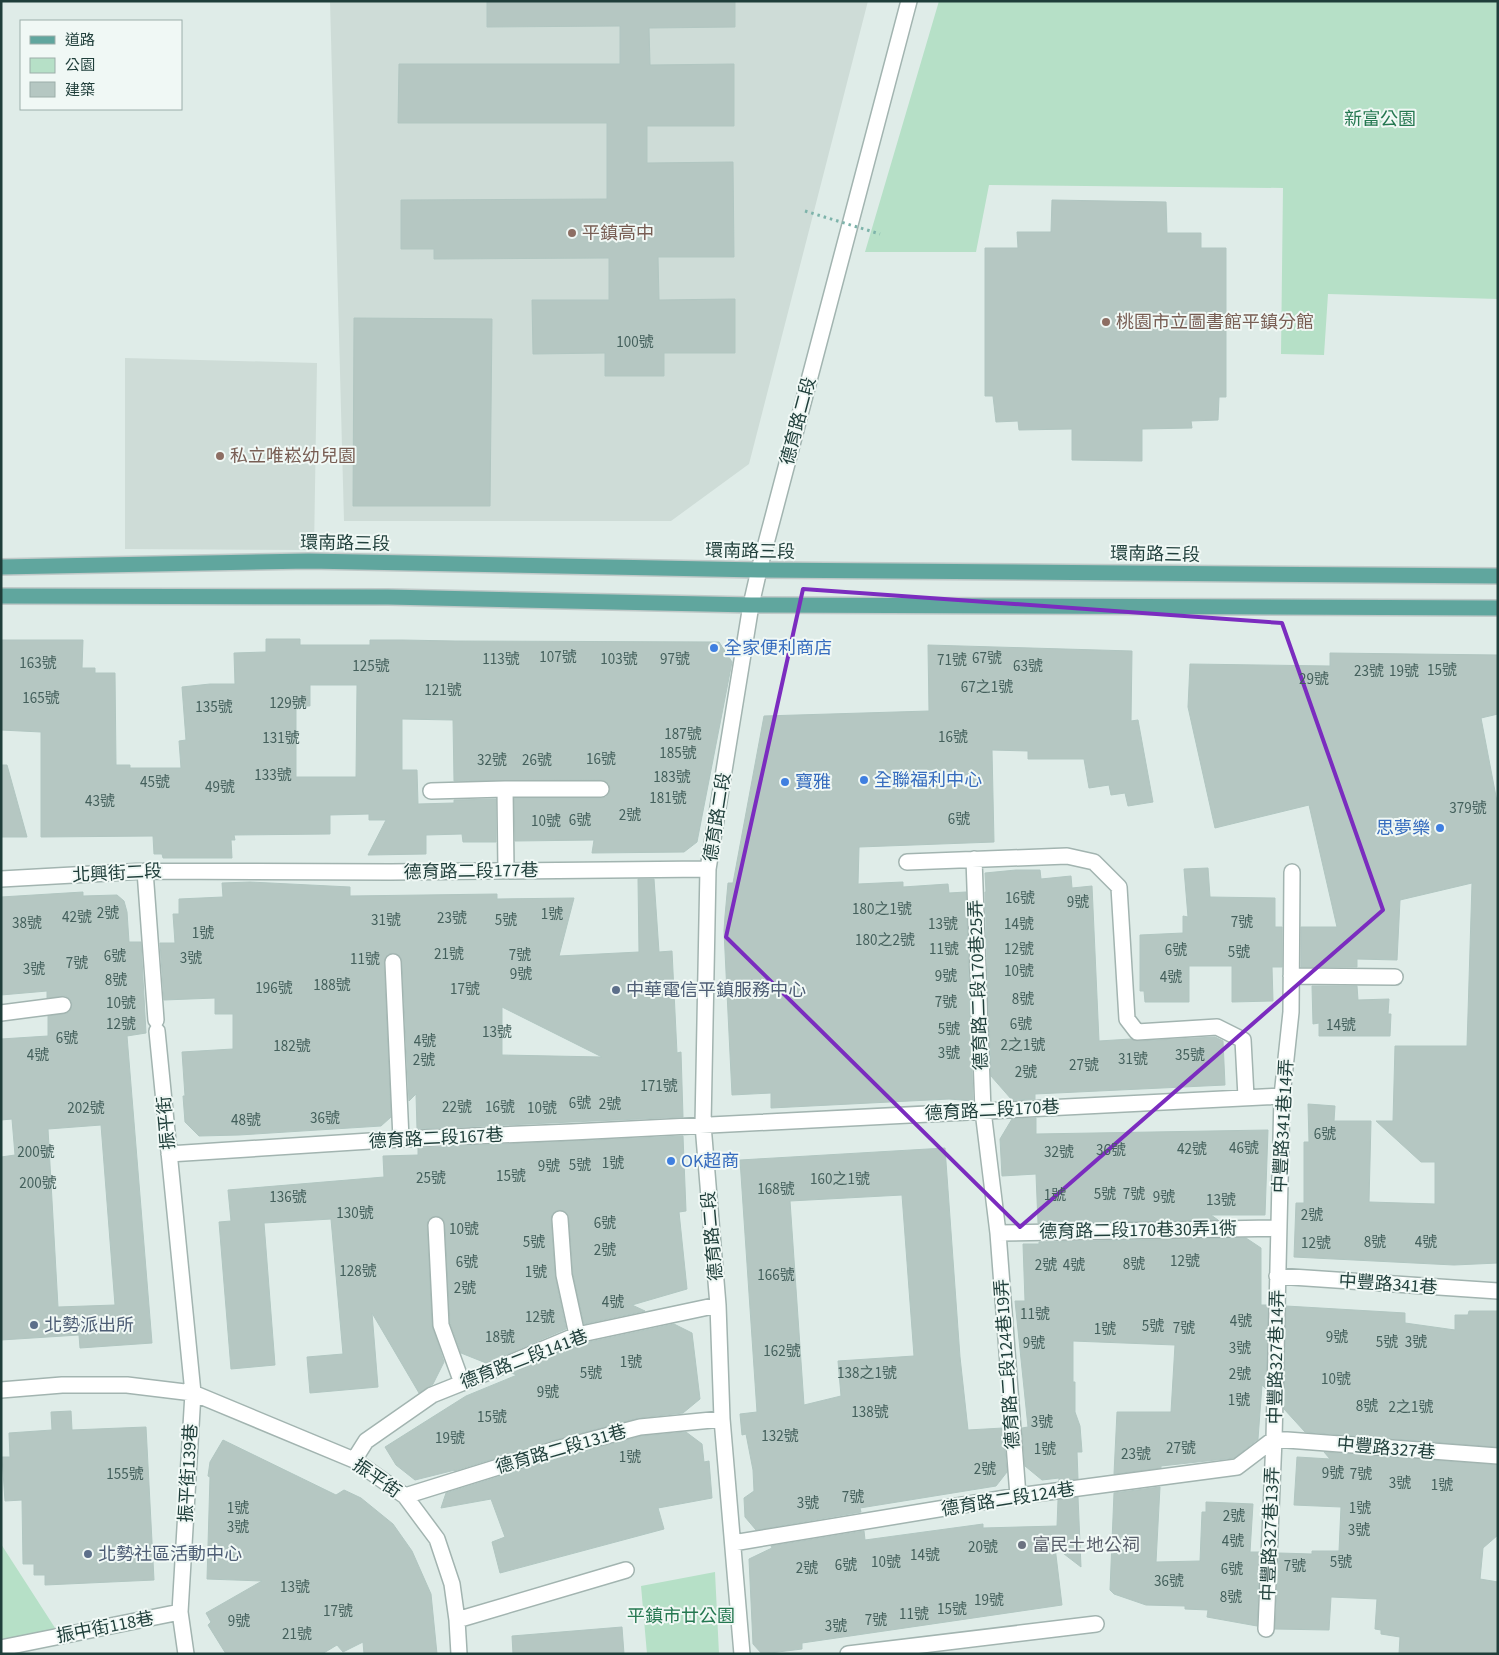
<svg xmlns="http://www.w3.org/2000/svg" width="1499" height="1655" viewBox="0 0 1499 1655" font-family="'Source Sans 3','Noto Sans TC',sans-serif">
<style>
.built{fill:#cedcd7}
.green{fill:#b6e0c7}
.building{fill:#b5c7c2;stroke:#b1c6c1;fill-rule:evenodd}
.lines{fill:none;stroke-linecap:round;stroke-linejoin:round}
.minor-casing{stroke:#a2b4b0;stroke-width:18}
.major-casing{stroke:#c0c9c8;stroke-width:18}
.minor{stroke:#fff;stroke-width:15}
.major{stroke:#60a69e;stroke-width:15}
.path-bridge{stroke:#7db3aa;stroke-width:3;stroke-dasharray:2.5 4;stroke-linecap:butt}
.marked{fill:none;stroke:#7b2cbf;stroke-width:4;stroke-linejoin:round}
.education-dot{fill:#8d6e63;stroke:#f0f8f5;stroke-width:2}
.shop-dot{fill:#3f7fe0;stroke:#f0f8f5;stroke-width:2}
.service-dot{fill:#5c6f8a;stroke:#f0f8f5;stroke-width:2}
.worship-dot{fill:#6b7280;stroke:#f0f8f5;stroke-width:2}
.labels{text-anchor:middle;stroke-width:4;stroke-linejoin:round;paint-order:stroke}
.number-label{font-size:15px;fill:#44605c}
.park-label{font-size:18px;fill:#257851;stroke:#f0f8f5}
.education-label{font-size:18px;fill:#785e54;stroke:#f0f8f5;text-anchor:start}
.street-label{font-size:18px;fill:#1f3e3a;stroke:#f0f8f5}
.shop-label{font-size:18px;fill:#366cbe;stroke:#f0f8f5;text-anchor:start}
.service-label{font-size:18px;fill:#4e5e75;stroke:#f0f8f5;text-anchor:start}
.worship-label{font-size:18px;fill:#5b616d;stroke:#f0f8f5;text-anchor:start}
</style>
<rect width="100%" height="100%" fill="#dfece8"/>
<path class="built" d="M330,1H868L749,464L671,521H344Z
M125,358L317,363L314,550L125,549Z"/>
<path class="green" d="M939,1H1498V299L1328,294L1324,355L1281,354L1283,188L989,185L976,252H865Z
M1,1544L57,1631L1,1642Z
M715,1572L719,1654H647L641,1586Z"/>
<path class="building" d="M487,1H735V27L649,28L650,65L734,64V126H647V163L733,162L734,257H658L659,300L735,299V353H664V376H605V353L533,354L532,300H609V258L434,259V249H401V200L607,199V123H398L399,64H620V26L487,27Z
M1052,200L1166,202L1167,233H1201V248H1226V397H1219L1218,420L1191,421L1192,428L1142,429V461L1072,460V429L1019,430L1018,421L996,422L993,396H985V248H1018L1017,232H1051Z
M354,318L492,319L490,506H353Z
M266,639H300V645H370V640H402L455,641L719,642L732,662L697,842L684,852L592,853L594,840L515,841L514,798H601L606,797L609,793L610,789L609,784L601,780L454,781L453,720L402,719V770H417L418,804L454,803V800L496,799V842H463L462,834L426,835V854L368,855L386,820H369V814L330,815V834L234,835L235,840H231L232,858H163L162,854H154L153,836L41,837V732L1,730V640H83L82,668H95V673H115L116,765H130V768H181L179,741L186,740L182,687L210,684H235L234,653L266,652ZM310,685H357L356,777H296V706H310Z
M928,645L1132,651L1131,721L1138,720L1153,802L1128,806L1125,793L1111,795L1109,785L1089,788L1084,759H1028V751L992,750L994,842L859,847L858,884L903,882V887L948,884L949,893L966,892L973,1101L949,1099L771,1108V1093L732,1095L724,931L725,916L728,883H733L764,716L929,711Z
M1330,653L1498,655V714L1481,718L1498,807V1263L1454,1265L1294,1257L1296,1203H1304V1142H1309L1308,1104L1335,1106L1334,1121H1371L1369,1202L1435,1204V1162H1421L1376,1121H1393L1395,1046H1467L1472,883L1400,900L1397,960L1357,959V967H1301V927H1337L1309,805L1215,828L1188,707L1190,664L1330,666Z
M1,765H7L27,837H1Z
M1208,868L1210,897L1275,898V927H1282V967H1272L1273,1001L1232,1002V966H1189V1002H1145L1144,991H1140V935L1183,933V916L1188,917L1184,869Z
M1016,870H1040L1041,879L1071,876L1072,888L1092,886L1099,1041L1131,1039L1138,1041L1215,1037L1223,1041L1225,1085L1035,1094V1099L1012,1100L991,1076L985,892H986L985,873Z
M638,879H654L659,952L672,951L677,1053L681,1052L683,1117L417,1129L416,1094L409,1101L402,962L401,957L393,953L388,954L384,962L391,1117L381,1126L239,1135L199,1136L185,1122L183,1096H185L182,1052L233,1049V1014H215V998L164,1000L160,943H175L173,914H179V899L223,897L222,883L250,882L350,887V896L497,894V899L574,898L559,956L639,952ZM502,1007L602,1057L502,1055Z
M83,892V896L117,895L124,901L127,912L129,942H141L146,1033L127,1036L152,1343L80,1348L79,1335L1,1340V1157L15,1155L12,1119L1,1120V1039L48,1036V1016L68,1013L71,1009L72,1004L70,999L66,996L47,998V991L1,995V897ZM101,1125L115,1305L58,1307L48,1129Z
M1312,986H1357L1358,1000L1389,999L1388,1014H1391L1390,1036H1319V1023L1313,1024Z
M1036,1118V1134L1268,1130L1265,1215H1211L1218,1220L1038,1223L1036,1174L1002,1176L1000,1139L1012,1119Z
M683,1136L686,1211L679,1212L687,1289L632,1305L645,1311L584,1324L573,1274L569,1218L564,1211L559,1210L552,1214L551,1220L555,1276L566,1329L486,1363L461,1353L450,1323L445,1224L441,1217L435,1216L428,1220L427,1225L432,1325L444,1362L433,1384L419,1393L372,1313L378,1387L310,1393L307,1357L343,1354L331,1219L264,1223L275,1365L231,1369L219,1222L231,1221L228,1190L384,1177L383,1156L418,1155V1148Z
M945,1148L960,1357L968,1430L1003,1428L1007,1472L996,1486L860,1508L861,1512L756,1530L745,1517L744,1498L754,1491L753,1470L746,1434L742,1435L740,1414L757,1412L740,1160ZM902,1195L914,1356L838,1361L841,1396L804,1405L790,1201Z
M1246,1238L1261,1248V1305H1268L1266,1389L1262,1385L1258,1439L1234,1458L1161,1466V1468L1114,1474L1117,1412H1171L1175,1345L1073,1341V1382H1075V1412L1080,1426L1082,1452H1077L1078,1479L1059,1481V1478L1042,1480L1025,1466L1022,1428L1028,1427L1015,1301H1025L1023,1244H1039V1242Z
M1286,1306L1405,1313V1323L1455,1330V1315H1468L1469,1311H1498V1447L1305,1432L1284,1409Z
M674,1324L692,1333L700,1399L683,1413L638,1418L554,1440L454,1471L455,1470L415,1480L396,1465L385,1447L466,1396L517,1375L511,1373L580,1344Z
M71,1411L72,1430L146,1427L154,1580L45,1585V1575H34V1564H23L22,1500L5,1501L2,1457H10L9,1433L52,1430L51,1412Z
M686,1432L702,1444L704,1462L709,1461L712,1498L658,1508L664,1529L500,1573L492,1542L505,1537L491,1499L441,1508L446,1493L559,1458L642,1436Z
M223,1440L336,1495L344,1490L361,1498L393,1524L412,1551L431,1594L437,1654H364L363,1642L343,1652L337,1645L322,1654H226L208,1625L211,1622L206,1613L262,1581L207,1579L210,1477L208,1476L210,1462Z
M1324,1452L1498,1465V1535L1483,1548L1480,1579L1498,1582V1654H1399L1400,1637L1381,1634V1630L1375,1629L1377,1599L1331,1597L1329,1630L1275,1629L1279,1553L1312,1554V1551H1339L1341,1507L1294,1505L1297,1457L1330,1459Z
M1160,1487L1156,1562L1200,1561L1202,1512H1206V1502L1253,1504L1250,1552H1260L1257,1626L1207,1617L1208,1610L1185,1609V1606L1146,1605L1114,1594L1110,1590L1114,1493Z
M1078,1497L1081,1567L1055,1547L1062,1605L802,1643V1649L762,1654L753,1644L749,1559L772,1548L771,1546L864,1531L865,1540L983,1524V1528L1057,1526L1058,1500Z
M622,1627L624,1654H513L512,1636Z"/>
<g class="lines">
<g class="minor-casing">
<path id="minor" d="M505,789L506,870
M431,791L505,789H601
M974,859L983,1111L998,1233L1018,1496
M907,862L1067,856L1094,862L1119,887L1127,1019L1137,1032L1217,1027L1243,1040L1246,1097
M145,871L156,1020
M1,879L145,871L391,872L708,869
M393,962L401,1139
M1291,976L1395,977
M1,1013L63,1005
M157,1031L193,1393L180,1612L186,1654
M169,1154L401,1139L572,1132L1282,1096
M560,1219L564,1275L577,1335
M436,1225L441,1325L462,1383
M998,1233L1279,1228
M1277,1276L1498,1291
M1,1390L62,1385H127L193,1393L354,1460L405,1496L437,1539L452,1584L457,1620L459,1654
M1274,1439L1498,1456
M354,1460L366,1441L432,1395L462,1383L577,1335L718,1305
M405,1496L556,1449L640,1427L722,1419
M733,1543L1018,1496L1237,1467L1274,1439
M457,1620L626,1570
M1266,1629L1274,1439L1282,1096L1291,1012L1292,872
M1,1648L180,1612
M742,1654L722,1419L718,1305L703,1125L708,869L751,605L759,570L909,1
M848,1654L1096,1624"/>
</g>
<g class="major-casing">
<path id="major" d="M1,567L309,561L759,570L1498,576
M1,596L388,597L751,605L1498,608"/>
</g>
<use href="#minor" class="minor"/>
<use href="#major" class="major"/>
<path class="path-bridge" d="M805,211L880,234"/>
</g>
<path class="marked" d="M803,589L1282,623L1383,910L1020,1227L726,937Z"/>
<g class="education-dot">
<circle cx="572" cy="233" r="5"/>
<circle cx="1106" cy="322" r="5"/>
<circle cx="220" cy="456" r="5"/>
</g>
<g class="shop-dot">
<circle cx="714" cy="648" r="5"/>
<circle cx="864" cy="780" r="5"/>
<circle cx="785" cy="782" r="5"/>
<circle cx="1440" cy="828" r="5"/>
<circle cx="671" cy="1161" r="5"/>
</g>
<g class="service-dot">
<circle cx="616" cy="990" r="5"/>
<circle cx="34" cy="1325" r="5"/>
<circle cx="88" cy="1554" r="5"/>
</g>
<circle class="worship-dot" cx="1022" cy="1545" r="5"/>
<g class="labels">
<g class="number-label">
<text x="635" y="347">100號</text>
<text x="558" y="662">107號</text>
<text x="987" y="663">67號</text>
<text x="501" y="664">113號</text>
<text x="619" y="664">103號</text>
<text x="675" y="664">97號</text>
<text x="952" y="665">71號</text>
<text x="38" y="668">163號</text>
<text x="371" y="671">125號</text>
<text x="1028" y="671">63號</text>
<text x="1442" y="675">15號</text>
<text x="1369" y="676">23號</text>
<text x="1404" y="676">19號</text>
<text x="1314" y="684">29號</text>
<text x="987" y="692">67之1號</text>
<text x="443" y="695">121號</text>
<text x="41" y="703">165號</text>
<text x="288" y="708">129號</text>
<text x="214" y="712">135號</text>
<text x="683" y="739">187號</text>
<text x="953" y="742">16號</text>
<text x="281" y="743">131號</text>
<text x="678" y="758">185號</text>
<text x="601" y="764">16號</text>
<text x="492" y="765">32號</text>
<text x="537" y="765">26號</text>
<text x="273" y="780">133號</text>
<text x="672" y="782">183號</text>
<text x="155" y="787">45號</text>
<text x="220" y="792">49號</text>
<text x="668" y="803">181號</text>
<text x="100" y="806">43號</text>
<text x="1468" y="813">379號</text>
<text x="630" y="820">2號</text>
<text x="959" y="824">6號</text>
<text x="580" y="825">6號</text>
<text x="546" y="826">10號</text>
<text x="1020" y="903">16號</text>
<text x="1078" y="907">9號</text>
<text x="882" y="914">180之1號</text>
<text x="108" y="918">2號</text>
<text x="552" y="919">1號</text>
<text x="77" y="922">42號</text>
<text x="452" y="923">23號</text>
<text x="386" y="925">31號</text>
<text x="506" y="925">5號</text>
<text x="1242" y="927">7號</text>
<text x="27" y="928">38號</text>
<text x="943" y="929">13號</text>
<text x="1019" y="929">14號</text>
<text x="203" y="938">1號</text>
<text x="885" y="945">180之2號</text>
<text x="944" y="954">11號</text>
<text x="1019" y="954">12號</text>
<text x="1176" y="955">6號</text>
<text x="1239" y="957">5號</text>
<text x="449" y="959">21號</text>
<text x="520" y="960">7號</text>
<text x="115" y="961">6號</text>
<text x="191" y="963">3號</text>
<text x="365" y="964">11號</text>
<text x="77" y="968">7號</text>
<text x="34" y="974">3號</text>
<text x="1019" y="976">10號</text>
<text x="521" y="979">9號</text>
<text x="946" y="981">9號</text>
<text x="1171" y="982">4號</text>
<text x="116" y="985">8號</text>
<text x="332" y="990">188號</text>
<text x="274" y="993">196號</text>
<text x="465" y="994">17號</text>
<text x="1023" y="1004">8號</text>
<text x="946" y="1007">7號</text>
<text x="121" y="1008">10號</text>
<text x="121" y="1029">12號</text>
<text x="1021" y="1029">6號</text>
<text x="1341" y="1030">14號</text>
<text x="949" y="1034">5號</text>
<text x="497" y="1037">13號</text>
<text x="67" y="1043">6號</text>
<text x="425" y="1046">4號</text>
<text x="1023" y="1050">2之1號</text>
<text x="292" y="1051">182號</text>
<text x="949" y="1058">3號</text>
<text x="38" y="1060">4號</text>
<text x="1190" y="1060">35號</text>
<text x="1133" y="1064">31號</text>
<text x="424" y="1065">2號</text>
<text x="1084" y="1070">27號</text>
<text x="1026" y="1077">2號</text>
<text x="659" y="1091">171號</text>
<text x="580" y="1108">6號</text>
<text x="610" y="1109">2號</text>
<text x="457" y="1112">22號</text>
<text x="500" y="1112">16號</text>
<text x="86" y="1113">202號</text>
<text x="542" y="1113">10號</text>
<text x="325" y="1123">36號</text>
<text x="246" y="1125">48號</text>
<text x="1325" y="1139">6號</text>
<text x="1244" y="1153">46號</text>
<text x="1192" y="1154">42號</text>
<text x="1111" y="1155">36號</text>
<text x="36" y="1157">200號</text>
<text x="1059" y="1157">32號</text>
<text x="613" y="1168">1號</text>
<text x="580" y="1170">5號</text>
<text x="549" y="1171">9號</text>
<text x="511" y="1181">15號</text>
<text x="431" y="1183">25號</text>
<text x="840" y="1184">160之1號</text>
<text x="38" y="1188">200號</text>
<text x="776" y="1194">168號</text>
<text x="1105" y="1199">5號</text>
<text x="1134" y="1199">7號</text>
<text x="1055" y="1200">1號</text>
<text x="288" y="1202">136號</text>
<text x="1164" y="1202">9號</text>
<text x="1221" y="1205">13號</text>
<text x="355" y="1218">130號</text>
<text x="1312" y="1220">2號</text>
<text x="605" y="1228">6號</text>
<text x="464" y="1234">10號</text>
<text x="534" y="1247">5號</text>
<text x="1375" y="1247">8號</text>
<text x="1426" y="1247">4號</text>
<text x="1316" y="1248">12號</text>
<text x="605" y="1255">2號</text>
<text x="1185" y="1266">12號</text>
<text x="467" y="1267">6號</text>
<text x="1134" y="1269">8號</text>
<text x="1046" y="1270">2號</text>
<text x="1074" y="1270">4號</text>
<text x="358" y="1276">128號</text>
<text x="536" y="1277">1號</text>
<text x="776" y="1280">166號</text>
<text x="465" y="1293">2號</text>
<text x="613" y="1307">4號</text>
<text x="1035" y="1319">11號</text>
<text x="540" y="1322">12號</text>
<text x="1241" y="1326">4號</text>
<text x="1153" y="1331">5號</text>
<text x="1184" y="1333">7號</text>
<text x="1105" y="1334">1號</text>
<text x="500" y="1342">18號</text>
<text x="1337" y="1342">9號</text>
<text x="1387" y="1347">5號</text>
<text x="1416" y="1347">3號</text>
<text x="1034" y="1348">9號</text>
<text x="1240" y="1353">3號</text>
<text x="782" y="1356">162號</text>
<text x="631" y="1367">1號</text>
<text x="591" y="1378">5號</text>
<text x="867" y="1378">138之1號</text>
<text x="1240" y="1379">2號</text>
<text x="1336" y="1384">10號</text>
<text x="548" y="1397">9號</text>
<text x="1239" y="1405">1號</text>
<text x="1367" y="1411">8號</text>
<text x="1411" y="1412">2之1號</text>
<text x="870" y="1417">138號</text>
<text x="492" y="1422">15號</text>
<text x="1042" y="1427">3號</text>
<text x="780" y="1441">132號</text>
<text x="450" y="1443">19號</text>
<text x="1181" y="1453">27號</text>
<text x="1045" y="1454">1號</text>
<text x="1136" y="1459">23號</text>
<text x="630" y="1462">1號</text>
<text x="985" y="1474">2號</text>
<text x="1333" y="1478">9號</text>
<text x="125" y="1479">155號</text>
<text x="1361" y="1479">7號</text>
<text x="1400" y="1488">3號</text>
<text x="1442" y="1490">1號</text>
<text x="853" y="1502">7號</text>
<text x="808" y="1508">3號</text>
<text x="238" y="1513">1號</text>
<text x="1360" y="1513">1號</text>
<text x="1234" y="1521">2號</text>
<text x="238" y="1532">3號</text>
<text x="1359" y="1535">3號</text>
<text x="1233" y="1546">4號</text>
<text x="983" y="1552">20號</text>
<text x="925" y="1560">14號</text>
<text x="886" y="1567">10號</text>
<text x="1341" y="1567">5號</text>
<text x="846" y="1570">6號</text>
<text x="1295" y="1571">7號</text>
<text x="807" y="1573">2號</text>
<text x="1232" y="1574">6號</text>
<text x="1169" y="1586">36號</text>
<text x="295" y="1592">13號</text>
<text x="1231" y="1602">8號</text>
<text x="989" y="1605">19號</text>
<text x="952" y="1614">15號</text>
<text x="338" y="1616">17號</text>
<text x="914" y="1619">11號</text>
<text x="876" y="1625">7號</text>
<text x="239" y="1626">9號</text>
<text x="836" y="1631">3號</text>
<text x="297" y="1639">21號</text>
</g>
<g class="park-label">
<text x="1380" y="125">新富公園</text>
<text x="681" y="1622">平鎮市廿公園</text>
</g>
<g class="education-label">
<text x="582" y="239">平鎮高中</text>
<text x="1116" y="328">桃園市立圖書館平鎮分館</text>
<text x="230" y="462">私立唯崧幼兒園</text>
</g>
<g class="street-label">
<text transform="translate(798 421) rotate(-75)" y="6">德育路二段</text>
<text transform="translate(345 543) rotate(1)" y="6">環南路三段</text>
<text transform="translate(750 551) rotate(1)" y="6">環南路三段</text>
<text transform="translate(1155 554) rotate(1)" y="6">環南路三段</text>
<text transform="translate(717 817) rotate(-81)" y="6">德育路二段</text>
<text transform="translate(471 871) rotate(-1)" y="6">德育路二段177巷</text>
<text transform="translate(117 873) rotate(-3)" y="6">北興街二段</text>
<text transform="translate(978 985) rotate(-92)" y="6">德育路二段170巷25弄</text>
<text transform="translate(992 1110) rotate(-3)" y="6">德育路二段170巷</text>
<text transform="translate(166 1123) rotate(-95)" y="6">振平街</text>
<text transform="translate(1283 1126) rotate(-87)" y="6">中豐路341巷14弄</text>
<text transform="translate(436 1138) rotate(-3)" y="6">德育路二段167巷</text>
<text transform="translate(1138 1230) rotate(-1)" y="6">德育路二段170巷30弄1衖</text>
<text transform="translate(712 1236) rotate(-95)" y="6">德育路二段</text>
<text transform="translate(1388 1284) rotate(4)" y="6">中豐路341巷</text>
<text transform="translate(1276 1357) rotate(-89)" y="6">中豐路327巷14弄</text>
<text transform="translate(524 1359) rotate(-21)" y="6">德育路二段141巷</text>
<text transform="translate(1007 1364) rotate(-94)" y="6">德育路二段124巷19弄</text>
<text transform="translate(1386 1448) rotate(5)" y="6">中豐路327巷</text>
<text transform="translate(561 1449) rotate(-16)" y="6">德育路二段131巷</text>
<text transform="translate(188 1473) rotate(-87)" y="6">振平街139巷</text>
<text transform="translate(377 1478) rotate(35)" y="6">振平街</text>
<text transform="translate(1008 1499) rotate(-9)" y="6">德育路二段124巷</text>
<text transform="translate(1270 1534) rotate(-88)" y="6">中豐路327巷13弄</text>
<text transform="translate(105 1627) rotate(-11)" y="6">振中街118巷</text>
</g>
<g class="shop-label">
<text x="724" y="654">全家便利商店</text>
<text x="874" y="786">全聯福利中心</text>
<text x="795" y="788">寶雅</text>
<text x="1430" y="834" text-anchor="end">思夢樂</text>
<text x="681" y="1167">OK超商</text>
</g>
<g class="service-label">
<text x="626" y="996">中華電信平鎮服務中心</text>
<text x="44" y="1331">北勢派出所</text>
<text x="98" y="1560">北勢社區活動中心</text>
</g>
<g class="worship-label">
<text x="1032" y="1551">富民土地公祠</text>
</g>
</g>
<rect width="1499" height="1655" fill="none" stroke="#1f3e3a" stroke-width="5"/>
<rect x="20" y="20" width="162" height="90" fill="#f0f8f5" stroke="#9caeaa"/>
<rect x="30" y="36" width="25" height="8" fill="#60a69e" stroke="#9caeaa"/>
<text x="65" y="45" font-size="15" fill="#1f3e3a">道路</text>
<rect x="30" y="58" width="25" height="15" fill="#b6e0c7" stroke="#9caeaa"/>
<text x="65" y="70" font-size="15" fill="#1f3e3a">公園</text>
<rect x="30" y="82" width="25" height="15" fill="#b5c7c2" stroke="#9caeaa"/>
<text x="65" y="95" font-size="15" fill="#1f3e3a">建築</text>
</svg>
